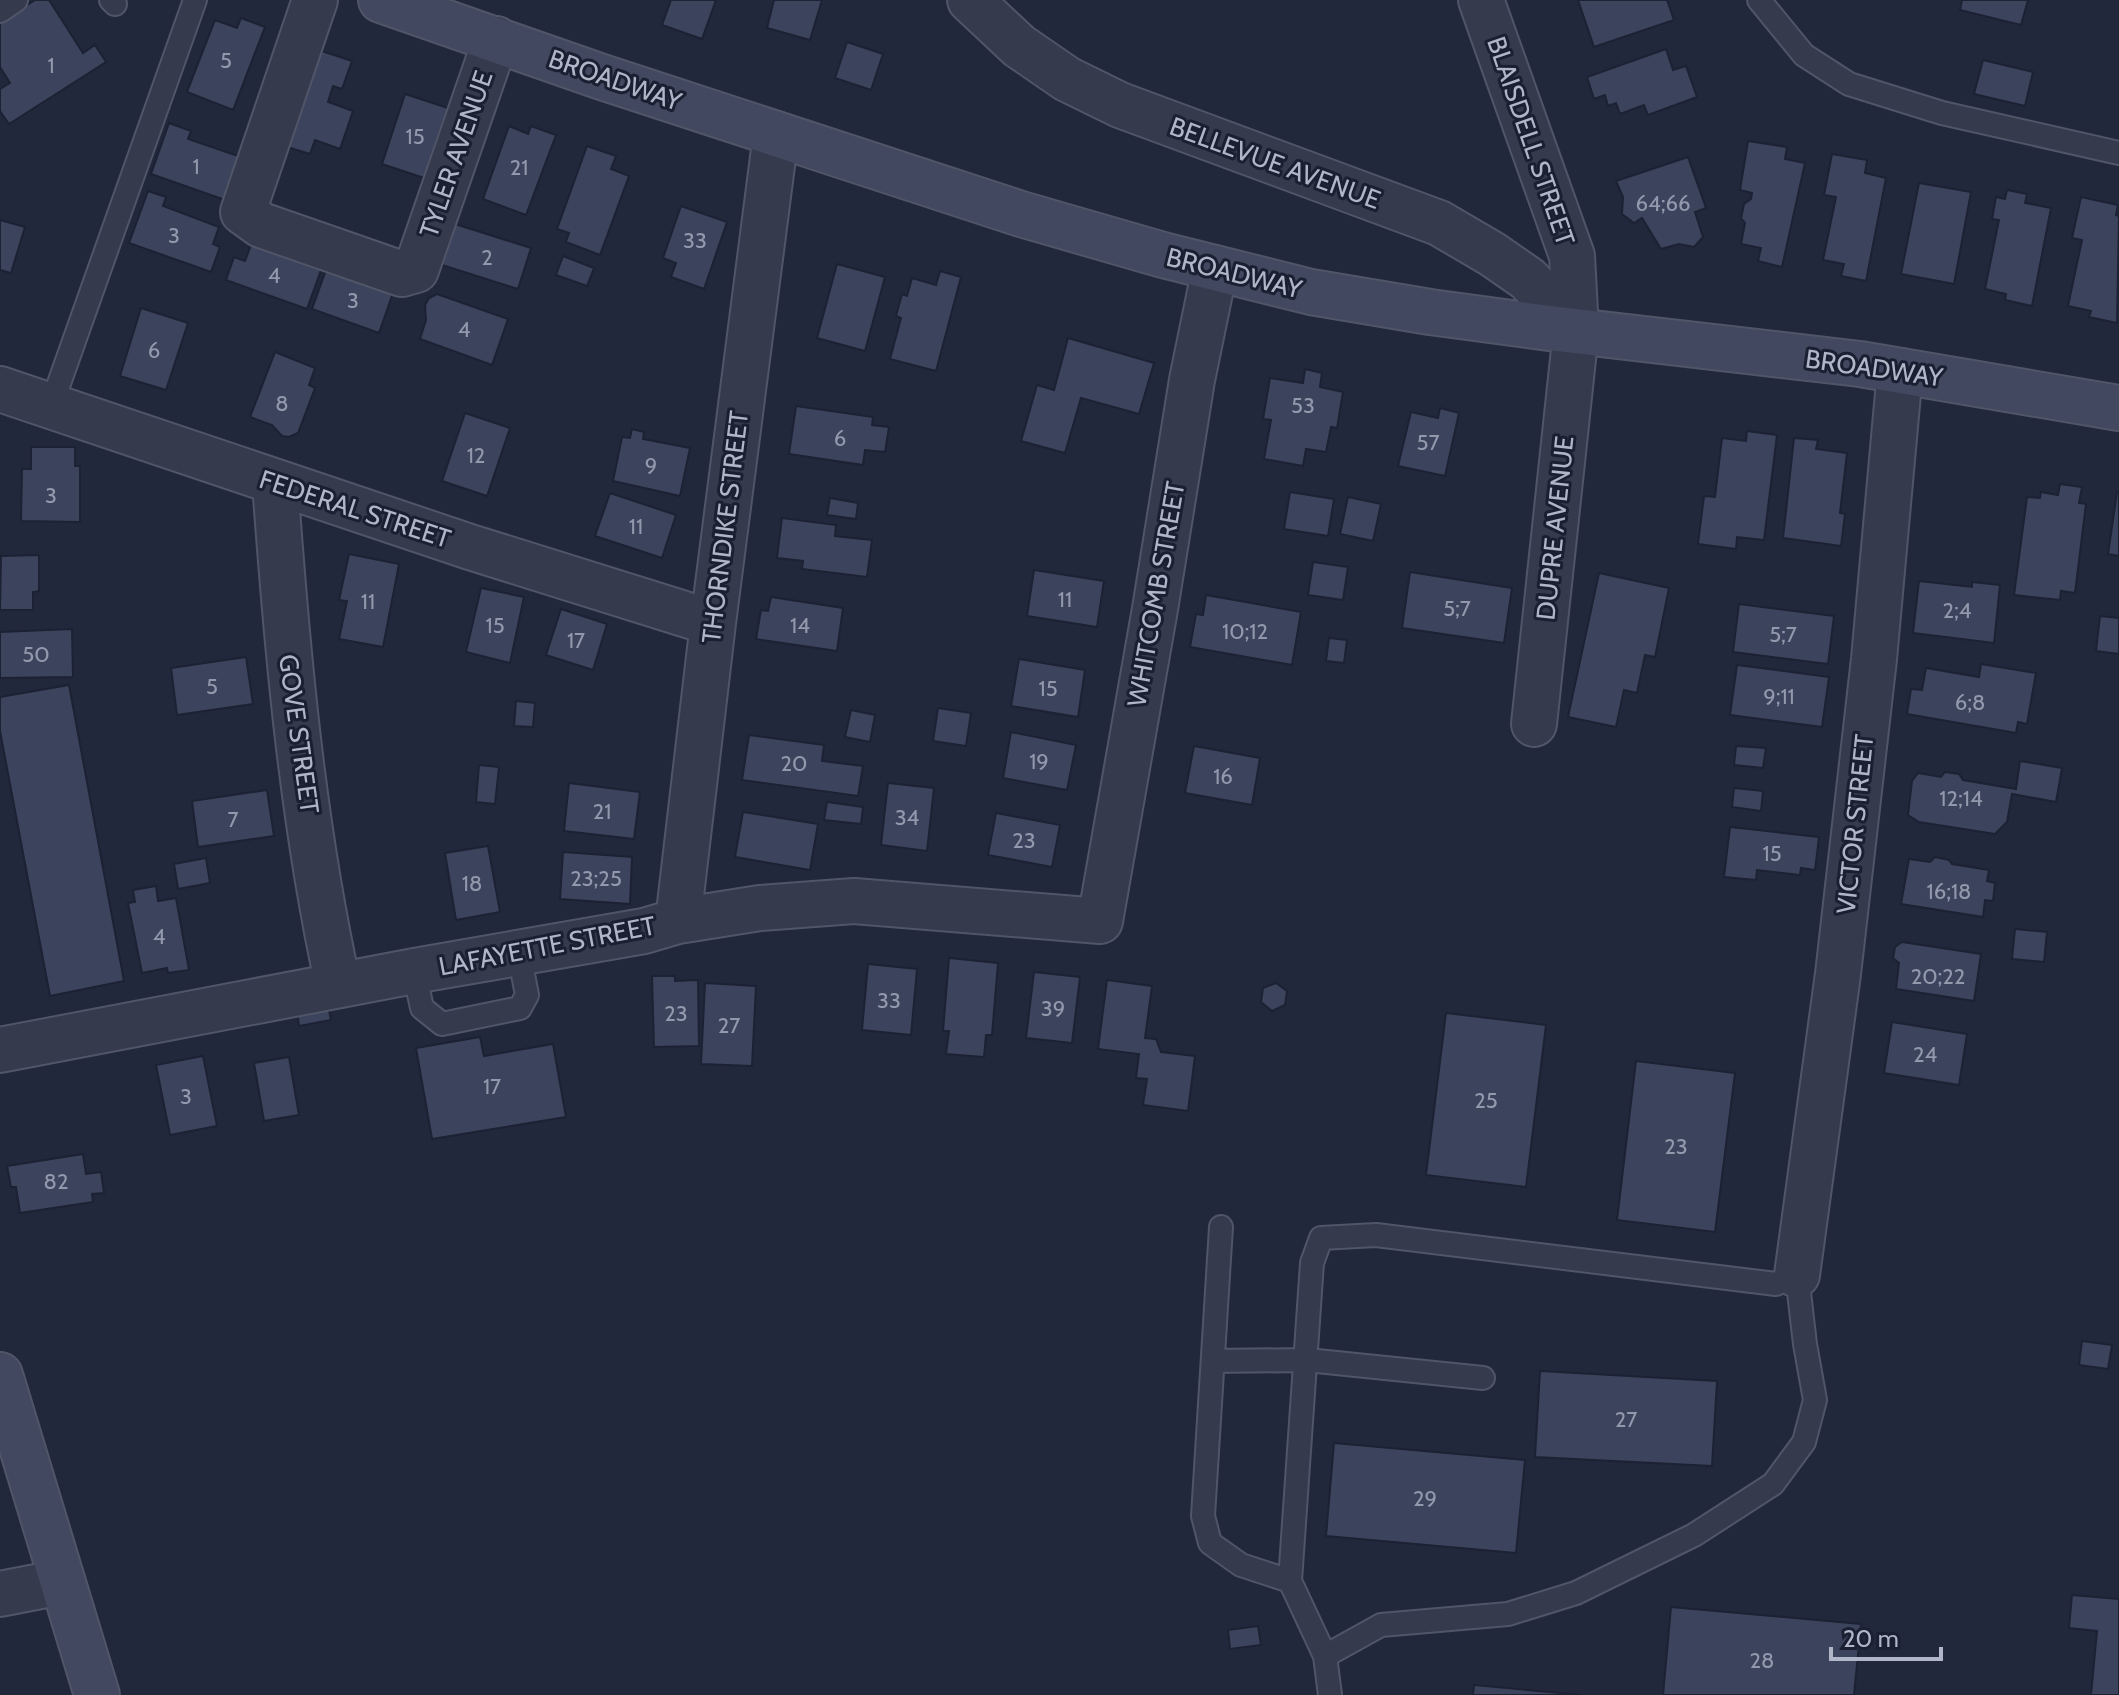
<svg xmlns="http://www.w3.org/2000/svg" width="2119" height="1695" viewBox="0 0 2119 1695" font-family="Cabin,sans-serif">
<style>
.building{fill:#3c445d;stroke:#1c2233;stroke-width:2}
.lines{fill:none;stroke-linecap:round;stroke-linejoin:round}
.lane-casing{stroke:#505567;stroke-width:26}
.street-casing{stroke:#505567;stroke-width:48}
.secondary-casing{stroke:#505567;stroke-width:48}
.lane{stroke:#353a4c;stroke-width:22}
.street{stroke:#353a4c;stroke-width:44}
.secondary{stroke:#424860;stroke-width:44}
.labels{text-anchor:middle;stroke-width:6;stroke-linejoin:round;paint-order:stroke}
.number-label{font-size:22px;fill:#9399ad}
.street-label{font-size:26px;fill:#b0b5c8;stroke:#1a2031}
</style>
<rect width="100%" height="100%" fill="#21283c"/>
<path class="building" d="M35,0H49L83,53L95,45L106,62L9,124L0,111V89L10,83L0,67V23Z
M671,0H716L702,39L662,25Z
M774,0H822L810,40L767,28Z
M1578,0H1667L1674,20L1594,47Z
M1962,0H2028L2021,25L1960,10Z
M241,18L265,27L233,110L187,92L215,20L237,28Z
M847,42L883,54L871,90L835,78Z
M316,49L352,61L342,89L333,86L328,102L353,111L340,149L315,140L310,154L277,144Z
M1666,49L1673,70L1686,66L1697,97L1648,115L1644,105L1620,114L1616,103L1608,106L1605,95L1594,99L1587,77Z
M1983,60L2033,72L2025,106L1974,94Z
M405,94L448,108L424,178L382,164Z
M169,123L191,131L188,139L241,157L225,200L151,174Z
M509,126L528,134L531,126L556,135L526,215L483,199Z
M1748,141L1787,147L1785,159L1805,163L1782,267L1758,261L1761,248L1741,244L1745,223L1741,218L1744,204L1751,199L1752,193L1740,190Z
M587,146L616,156L611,169L629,176L600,255L566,242L569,233L557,229Z
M1832,154L1867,160L1865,173L1886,178L1866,281L1841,276L1844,264L1823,260L1836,197L1824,195Z
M1688,157L1706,208L1695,212L1703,237L1694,247L1679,244L1661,249L1642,218L1634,223L1622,214L1623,197L1616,181Z
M1919,183L1971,192L1954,284L1901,274Z
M2007,190L2027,194L2025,203L2051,208L2032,306L2005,300L2006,294L1985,289L1999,220L1992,219L1996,197L2005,199Z
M148,191L166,197L163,206L219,227L213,244L220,247L211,272L129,243Z
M2081,197L2118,205L2116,215L2119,216L2117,323L2089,317L2091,311L2068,306L2082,240L2072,238Z
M681,206L727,222L704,289L671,277L676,263L663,258Z
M0,220L25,227L11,273L0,270Z
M455,224L531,248L518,289L442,265Z
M251,245L321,270L307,309L226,280L234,257L245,261Z
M563,256L594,268L587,286L556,275Z
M837,264L885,277L865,351L817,338Z
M327,267L394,290L379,333L312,309Z
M940,271L961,277L936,371L890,359L901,318L896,316L902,294L907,296L912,278L936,285Z
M437,294L508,319L492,365L420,339L426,320L425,305L429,298Z
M141,308L188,323L166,390L120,376Z
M1068,338L1154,363L1139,414L1081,398L1065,453L1021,441L1037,385L1054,390Z
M275,352L315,368L309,385L315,388L298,433L289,437L282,436L272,425L250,417Z
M1305,369L1322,373L1320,387L1343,392L1337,428L1331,427L1326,452L1306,449L1303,466L1264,459L1271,420L1263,419L1270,378L1303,383Z
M796,406L873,417L872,425L889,427L885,452L865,450L863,465L789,454Z
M1440,408L1459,413L1445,476L1398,466L1411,412L1438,418Z
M465,413L510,428L487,496L442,481Z
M632,429L644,432L643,439L690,448L680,496L613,481L622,437L630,438Z
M1747,431L1777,435L1764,540L1737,537L1736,549L1698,544L1704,496L1715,497L1722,438L1746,441Z
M1794,438L1818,440L1816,449L1847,453L1840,513L1845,514L1841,546L1783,538Z
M31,447H75V466H80V522L21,521L22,469H31Z
M2060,484L2082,487L2079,503L2086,504L2075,593L2061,591L2060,600L2014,595L2027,497L2040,498L2041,492L2058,495Z
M1290,492L1334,499L1328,536L1284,529Z
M2117,492H2119V556L2108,554Z
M610,493L676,515L662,558L595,536Z
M1348,497L1381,504L1373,541L1340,534Z
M830,498L858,503L856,519L827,515Z
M782,518L836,525L835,536L872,540L867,577L802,569L803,561L777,558Z
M349,554L399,564L383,647L339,639L347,601L339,600Z
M39,555V591L33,592V610H0L1,556Z
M1313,562L1348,567L1343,600L1308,595Z
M1034,570L1104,581L1097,627L1027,616Z
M1410,572L1512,588L1504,643L1402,628Z
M1599,573L1669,588L1655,657L1645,655L1637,693L1624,690L1616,727L1568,717Z
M1919,581L1972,587V582L2000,585L1994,643L1913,633Z
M481,588L524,597L510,663L466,652Z
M1206,595L1301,612L1292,665L1190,647L1196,614L1203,615Z
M771,597L843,608L837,651L756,639L761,610L768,611Z
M1739,604L1834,616L1828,664L1733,652Z
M561,609L607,624L593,670L546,655Z
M2100,616L2119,618V654L2096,651Z
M72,629L73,677L0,678V632Z
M1329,638L1347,640L1344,663L1326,661Z
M246,657L253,704L177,715L171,668Z
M1019,659L1085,670L1078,717L1011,706Z
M1981,664L2036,673L2027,724L2018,722L2016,733L1907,714L1911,689L1922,690L1926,668L1979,677Z
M1737,665L1829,677L1822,727L1730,715Z
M69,685L124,981L50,996L0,731V697Z
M516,701L535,703L533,727L514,726Z
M938,708L971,713L966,746L933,741Z
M851,710L875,715L870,742L845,737Z
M1011,732L1076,745L1067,790L1003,778Z
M749,735L824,745L822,761L863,766L858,796L742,780Z
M1194,746L1260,758L1252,805L1185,793Z
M1736,746L1766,748L1763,768L1734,765Z
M2020,761L2062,768L2056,802L2012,794L2007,822L1995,834L1919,822L1908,815L1912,781L1918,773L1941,777L1945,772L1959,774L1963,780L2016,789Z
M479,765L499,767L495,804L476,802Z
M569,783L640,792L634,839L564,831Z
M888,783L934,788L927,851L881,845Z
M1734,788L1763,791L1761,811L1732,807Z
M267,790L274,836L198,847L192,801Z
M827,802L863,807L861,824L824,820Z
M743,812L818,824L810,870L735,857Z
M996,813L1060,825L1052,867L988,855Z
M1730,827L1819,837L1815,870L1801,868L1800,875L1757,870L1756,880L1724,877Z
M488,846L500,912L456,920L445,853Z
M563,852L632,857L630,904L560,899Z
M1935,857L1949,860L1952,864L1989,870L1987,881L1995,883L1993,901L1985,900L1983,917L1901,904L1909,859L1930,862Z
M206,858L210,883L178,889L174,864Z
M156,886L158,901L176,898L189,970L168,973L167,968L142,973L128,903L135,902L133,890Z
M2015,929L2047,932L2044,962L2012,959Z
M1902,942L1981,954L1974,1001L1896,989L1899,963L1893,958L1895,947Z
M949,958L998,963L992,1035H986L984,1057L946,1054L949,1031H943Z
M868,964L917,969L911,1035L862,1030Z
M1034,972L1080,977L1072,1043L1026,1038Z
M652,976H675V981L698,980L699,1046L654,1047Z
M1107,980L1152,986L1145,1038L1156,1039L1161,1052L1195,1056L1188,1111L1143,1105L1147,1079L1136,1078L1139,1054L1098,1049Z
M705,983L756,986L752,1066L701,1064Z
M1276,983L1287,991L1285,1005L1272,1011L1261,1002L1263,988Z
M328,1005L331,1020L299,1026L297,1010Z
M1446,1013L1546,1025L1526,1187L1426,1175Z
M1892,1022L1967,1034L1959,1085L1884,1073Z
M480,1037L484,1056L553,1044L566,1117L432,1139L416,1048Z
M203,1056L217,1126L170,1135L156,1065Z
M289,1057L299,1115L264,1121L254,1063Z
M1636,1061L1735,1073L1715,1232L1617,1220Z
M83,1154L86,1174L101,1172L104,1193L92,1194L93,1202L20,1213L16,1187H11L7,1166Z
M2082,1341L2112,1345L2108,1369L2079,1365Z
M1540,1371L1717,1381L1712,1466L1535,1457Z
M1334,1443L1525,1460L1516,1553L1326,1536Z
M2072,1595L2119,1599V1695H2091L2097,1631L2069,1628Z
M1671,1607L1861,1624L1854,1695H1663Z
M1258,1626L1261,1645L1230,1649L1228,1630Z
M1474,1685L1582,1695H1473Z"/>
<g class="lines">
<g class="lane-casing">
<path id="lane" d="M111,0L115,4
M1759,0L1804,55L1849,84L1942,113L2119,153
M0,11L16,0
M51,406L195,0
M414,971L422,1008L442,1024L520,1008L527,995L519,954
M1221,1227L1203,1516L1210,1543L1241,1565L1290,1581
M1213,1361L1307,1360L1483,1378
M1325,1656L1381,1625L1508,1614L1576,1593L1694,1535L1773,1484L1804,1442L1815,1400L1805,1344L1797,1275L1776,1284L1376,1235L1321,1238L1312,1263L1290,1581L1325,1656L1330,1695"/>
</g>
<g class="street-casing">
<path id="street" d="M315,0L243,212L261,225L402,274L416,270L496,39
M970,0L1019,46L1067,79L1120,105L1439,223L1492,254L1528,279L1576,331
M1481,0L1572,256L1576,331L1534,724
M0,389L470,547L713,623
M275,482C287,650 302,820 338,985
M678,921L713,623L776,134
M0,1050L414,971L644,931L678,921L760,908L854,901L1100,921L1155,609L1192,380L1215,268
M1797,1275L1838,974L1874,659L1900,371
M0,1594L62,1582"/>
</g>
<g class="secondary-casing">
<path id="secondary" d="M381,0L602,77L1021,214L1163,255L1311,292L1430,312L1549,328L1860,364L2119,408
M0,1375L97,1695"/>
</g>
<use href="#lane" class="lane"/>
<use href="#street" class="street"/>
<use href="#secondary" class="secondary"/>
</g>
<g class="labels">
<g class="number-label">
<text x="226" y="68">5</text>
<text x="51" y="73">1</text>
<text x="415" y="144">15</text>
<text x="196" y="174">1</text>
<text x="519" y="175">21</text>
<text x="1663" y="211">64;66</text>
<text x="174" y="243">3</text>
<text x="695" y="248">33</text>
<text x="487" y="265">2</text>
<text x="274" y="283">4</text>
<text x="353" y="308">3</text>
<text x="464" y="337">4</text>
<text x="154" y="358">6</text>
<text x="282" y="411">8</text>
<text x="1303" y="413">53</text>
<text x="840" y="446">6</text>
<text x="1428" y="450">57</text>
<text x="476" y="463">12</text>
<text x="651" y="473">9</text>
<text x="51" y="503">3</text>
<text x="636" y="534">11</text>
<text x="1065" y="607">11</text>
<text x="368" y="609">11</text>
<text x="1457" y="616">5;7</text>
<text x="1957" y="618">2;4</text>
<text x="495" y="633">15</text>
<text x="800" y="633">14</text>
<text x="1245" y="639">10;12</text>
<text x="1783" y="642">5;7</text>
<text x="576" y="648">17</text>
<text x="36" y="662">50</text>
<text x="212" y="694">5</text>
<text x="1048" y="696">15</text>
<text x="1779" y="704">9;11</text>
<text x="1970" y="710">6;8</text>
<text x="1039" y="769">19</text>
<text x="794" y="771">20</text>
<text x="1223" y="784">16</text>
<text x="1961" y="806">12;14</text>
<text x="602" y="819">21</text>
<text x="907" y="825">34</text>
<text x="233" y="827">7</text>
<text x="1024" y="848">23</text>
<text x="1772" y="861">15</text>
<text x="596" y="886">23;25</text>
<text x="472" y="891">18</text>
<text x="1949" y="899">16;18</text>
<text x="159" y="944">4</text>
<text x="1938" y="984">20;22</text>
<text x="889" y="1008">33</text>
<text x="1053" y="1016">39</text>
<text x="676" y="1021">23</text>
<text x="729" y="1033">27</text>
<text x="1925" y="1062">24</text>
<text x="492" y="1094">17</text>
<text x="186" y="1104">3</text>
<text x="1486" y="1108">25</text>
<text x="1676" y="1154">23</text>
<text x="56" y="1189">82</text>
<text x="1626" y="1427">27</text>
<text x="1425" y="1506">29</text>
<text x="1762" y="1668">28</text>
</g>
<g class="street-label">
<text transform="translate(615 80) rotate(19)" y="9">BROADWAY</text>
<text transform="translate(1531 141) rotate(71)" y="9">BLAISDELL STREET</text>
<text transform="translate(456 154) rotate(-71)" y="9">TYLER AVENUE</text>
<text transform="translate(1275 163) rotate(20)" y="9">BELLEVUE AVENUE</text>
<text transform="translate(1234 273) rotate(14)" y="9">BROADWAY</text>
<text transform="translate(1874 368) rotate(8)" y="9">BROADWAY</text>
<text transform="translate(355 509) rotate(18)" y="9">FEDERAL STREET</text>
<text transform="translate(725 527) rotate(-83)" y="9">THORNDIKE STREET</text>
<text transform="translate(1555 528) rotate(-84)" y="9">DUPRE AVENUE</text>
<text transform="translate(1156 594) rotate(-80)" y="9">WHITCOMB STREET</text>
<text transform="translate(299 734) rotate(82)" y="9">GOVE STREET</text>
<text transform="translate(1855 824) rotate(-84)" y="9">VICTOR STREET</text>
<text transform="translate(547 946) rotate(-11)" y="9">LAFAYETTE STREET</text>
</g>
</g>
<path d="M1831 1647v12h110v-12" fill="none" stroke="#b0b5c8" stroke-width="4"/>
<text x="1843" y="1647" font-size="24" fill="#b0b5c8" stroke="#1a2031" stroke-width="6" paint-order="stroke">20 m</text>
</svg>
